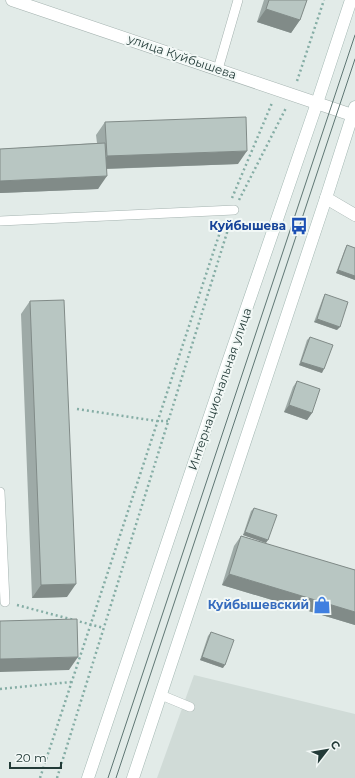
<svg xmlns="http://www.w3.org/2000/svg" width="355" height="778" viewBox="0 0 355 778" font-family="Montserrat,sans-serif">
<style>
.built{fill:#d0dbd7}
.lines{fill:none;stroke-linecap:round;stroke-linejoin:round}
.service-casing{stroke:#a5b3b0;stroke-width:10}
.minor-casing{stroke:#a5b3b0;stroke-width:13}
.tertiary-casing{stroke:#a5b3b0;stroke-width:13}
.secondary-casing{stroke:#a1b6b1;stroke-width:13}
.path{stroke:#85ada5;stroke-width:2.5;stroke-dasharray:2 3;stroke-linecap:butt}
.service{stroke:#fff;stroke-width:9}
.minor{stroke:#fff;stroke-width:12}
.tertiary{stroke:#fff;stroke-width:12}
.secondary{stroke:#fff;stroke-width:12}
.tram{stroke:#5e7673;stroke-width:1}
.wall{fill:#9eaaa7}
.shaded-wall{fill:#818b88}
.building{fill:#b8c6c2;stroke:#818b88}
.labels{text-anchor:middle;stroke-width:4;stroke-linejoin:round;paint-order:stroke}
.street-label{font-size:12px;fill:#233b38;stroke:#f2f8f6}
.transit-label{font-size:12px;font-weight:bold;fill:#164399;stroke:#f2f8f6;text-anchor:end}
.shop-label{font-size:12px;font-weight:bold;fill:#366cbe;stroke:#f2f8f6;text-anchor:end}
</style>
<rect width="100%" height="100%" fill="#e2ebe8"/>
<path class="built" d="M194,675L355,714V778H157Z"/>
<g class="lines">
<g class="service-casing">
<path id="service" d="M218,69L238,0
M0,221L234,210
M0,492L5,602
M161,695L190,707"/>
</g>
<g class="minor-casing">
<path id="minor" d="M12,0L352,115"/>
</g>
<g class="tertiary-casing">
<path id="tertiary" d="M326,198L355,215"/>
</g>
<g class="secondary-casing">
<path id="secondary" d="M88,778L226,368L317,103L351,0
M133,778L326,198L355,107"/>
</g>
<path class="path" d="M297,81L324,0
M232,198L272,103
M239,200L286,108
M77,409L157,421H168
M17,605L104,628
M0,689L71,682
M40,778L223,223
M57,778L230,223"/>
<use href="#service" class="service"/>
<use href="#minor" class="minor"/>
<use href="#tertiary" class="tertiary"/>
<use href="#secondary" class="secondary"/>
<path class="tram" d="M108,778L355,35
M116,778L355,59"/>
</g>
<path class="wall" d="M264,0H307L300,20L291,33L257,22Z
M105,122L238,164L107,169L98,189L0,193V149L97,143L96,135Z
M347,245L355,248V280L336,273L345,249Z
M325,294L337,330L314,322L323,298Z
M30,301L67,597L32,598L21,314Z
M310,337L322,373L299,365L307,340Z
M297,381L312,413L307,420L284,412L293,387Z
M254,508L266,543L243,535L251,511Z
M241,536L355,570V625L222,585L234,546Z
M211,632L223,668L200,660L208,636Z"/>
<path class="shaded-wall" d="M266,9L300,20L291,33L257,22Z
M247,151L238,164L98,169L107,156Z
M107,176L98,189L0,193V181Z
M338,270L355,276V280L336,273Z
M317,319L340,327L337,330L314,322Z
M301,362L324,369L322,373L299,365Z
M289,405L312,413L307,420L284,412Z
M245,532L268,540L266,543L243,535Z
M229,574L355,612V625L222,585Z
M76,584L67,597L32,598L41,585Z
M78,657L69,670L0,672V659Z
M202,657L225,665L223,668L200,660Z"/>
<path class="building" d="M269,0H307L300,20L266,9Z
M246,117L247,151L107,156L105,122Z
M105,143L107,176L0,181V149Z
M347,245L355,248V276L338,270Z
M325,294L348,302L340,327L317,319Z
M64,300L76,584L41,585L30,301Z
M310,337L333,345L324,369L301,362Z
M297,381L320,389L312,413L289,405Z
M254,508L277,515L268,540L245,532Z
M241,536L355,570V612L229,574Z
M77,619L78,657L0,659V621Z
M211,632L234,640L225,665L202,657Z"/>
<defs>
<g id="bus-bare" transform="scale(1.38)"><path d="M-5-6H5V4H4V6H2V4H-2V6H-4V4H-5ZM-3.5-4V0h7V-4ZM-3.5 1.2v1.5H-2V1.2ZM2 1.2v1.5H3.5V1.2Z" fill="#1a4fb4" stroke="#f2f8f6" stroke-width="2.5" paint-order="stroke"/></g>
<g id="shop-bare" transform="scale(1.38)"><path d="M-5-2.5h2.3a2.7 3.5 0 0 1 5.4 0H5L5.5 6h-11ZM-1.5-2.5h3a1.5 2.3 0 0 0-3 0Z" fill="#3f7fe0" stroke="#f2f8f6" stroke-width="2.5" paint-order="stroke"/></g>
</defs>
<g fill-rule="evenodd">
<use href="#bus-bare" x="299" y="226"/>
<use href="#shop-bare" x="322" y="605"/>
</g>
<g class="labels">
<g class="street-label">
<text transform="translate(182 57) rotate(19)" y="4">улица Куйбышева</text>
<text transform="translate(220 389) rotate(-71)" y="4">Интернациональная улица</text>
</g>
<g class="transit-label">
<text x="286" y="230">Куйбышева</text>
</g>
<g class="shop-label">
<text x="309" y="609">Куйбышевский</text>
</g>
</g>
<g transform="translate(327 750) rotate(59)" stroke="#f2f8f6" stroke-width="3" paint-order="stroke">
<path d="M0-3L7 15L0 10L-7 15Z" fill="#233b38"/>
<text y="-6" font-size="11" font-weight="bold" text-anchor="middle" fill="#233b38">С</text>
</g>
<path d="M10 762v6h51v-6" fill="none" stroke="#233b38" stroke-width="2"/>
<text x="16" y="762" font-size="12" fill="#233b38" stroke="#f2f8f6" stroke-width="3" paint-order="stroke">20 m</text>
</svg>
